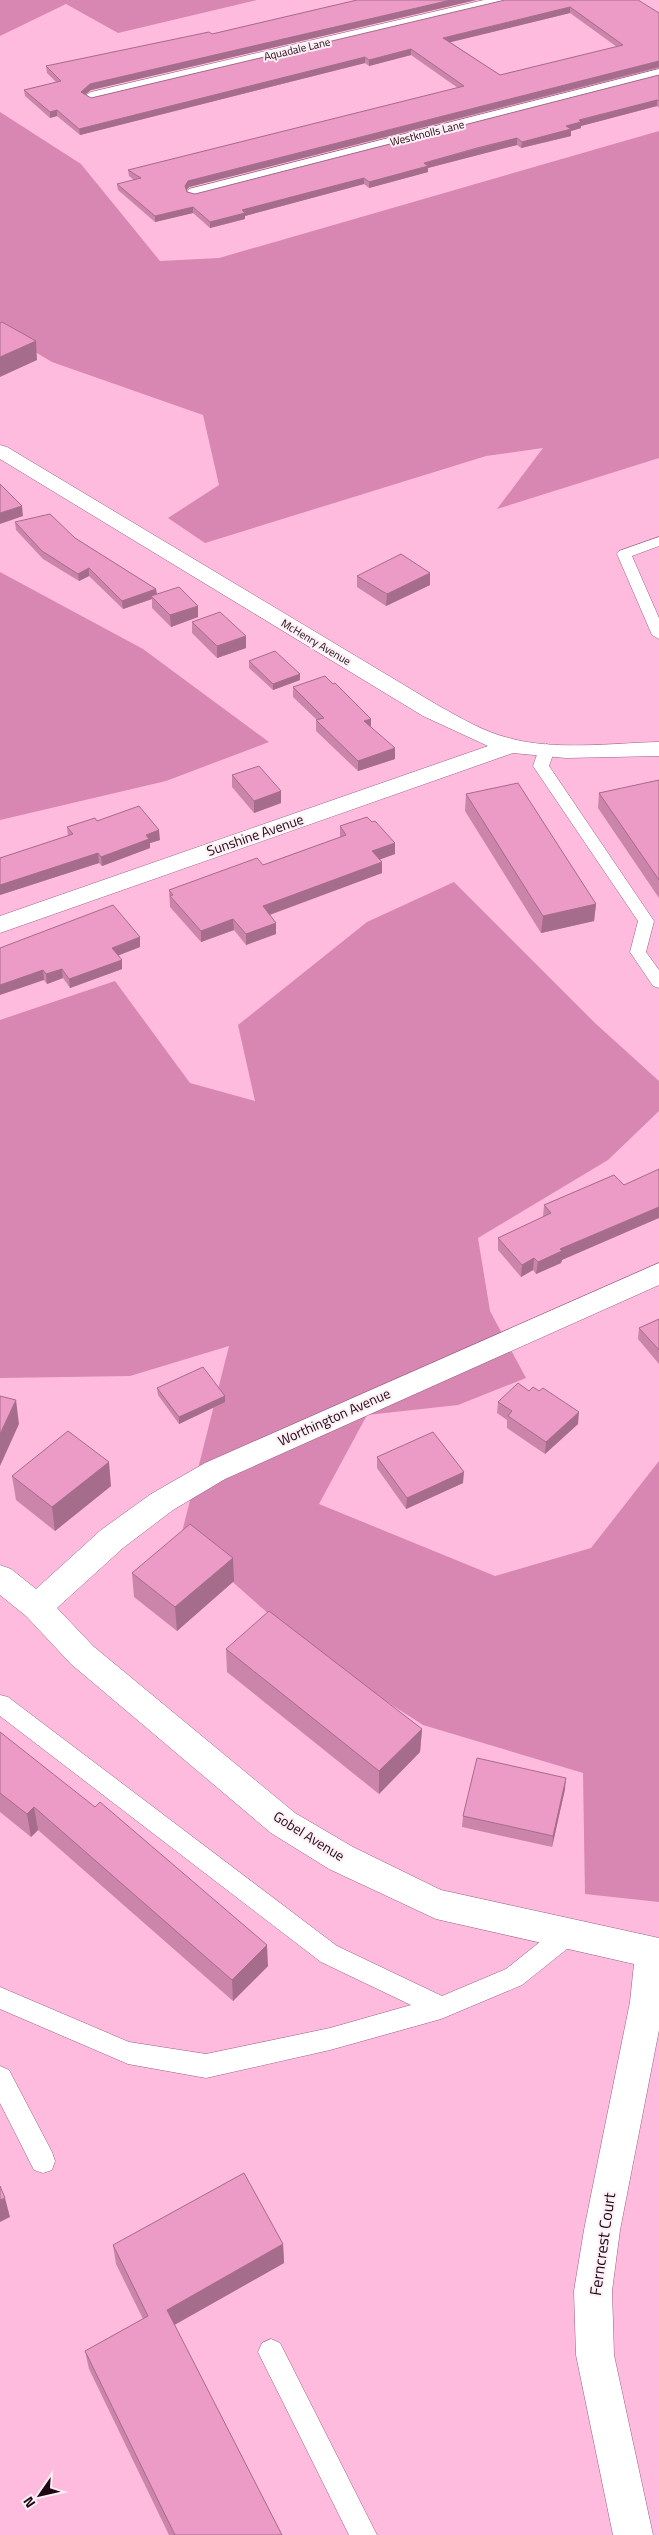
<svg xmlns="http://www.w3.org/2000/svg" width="659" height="2535" viewBox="0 0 659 2535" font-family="'Titillium Web',sans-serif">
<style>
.forest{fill:#d787b2}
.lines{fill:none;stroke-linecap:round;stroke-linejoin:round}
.lane-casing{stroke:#9c6080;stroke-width:1}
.street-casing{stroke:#9c6080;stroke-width:1}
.lane{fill:#fff;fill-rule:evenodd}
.street{fill:#fff;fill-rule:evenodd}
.wall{fill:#cb85aa;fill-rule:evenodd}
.shaded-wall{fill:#a56c8b}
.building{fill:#ec9bc6;stroke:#a56c8b;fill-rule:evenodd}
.labels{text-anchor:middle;stroke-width:4;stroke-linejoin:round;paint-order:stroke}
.far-street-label{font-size:11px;fill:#1e0814;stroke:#fdeff5}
.street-label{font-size:14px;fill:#1e0814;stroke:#fdeff5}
.near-street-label{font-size:16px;fill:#1e0814;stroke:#fdeff5}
</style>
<rect width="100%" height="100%" fill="#febbde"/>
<path class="forest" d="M0,0H257L118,33L66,4L0,36Z
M0,112L81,164L160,261L219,258L659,131V458L497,509L543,448L486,456L205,543L168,518L219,485L203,415L52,362L0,331Z
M0,572L143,649L269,742L166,781L0,820Z
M454,882L595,1023L659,1081V1111L608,1160L478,1238L490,1311L526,1378L458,1405L367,1415L319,1504L495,1576L591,1548L659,1461V1902L585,1894L583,1773L423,1725L316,1656L181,1536L229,1346L130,1376L0,1378V1020L115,981L190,1083L255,1101L238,1025L367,922Z"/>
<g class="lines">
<g class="lane-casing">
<path id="lane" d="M659,537V546L632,556L659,618V639L652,635L617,554L619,551Z
M547,744L555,749L549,766L654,921L646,952L659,970V988L653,986L630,952L638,921L533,766L539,749Z
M0,1695L8,1697L337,1946L442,1996L506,1969L561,1925L569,1922L577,1925L581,1933L577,1941L522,1985L441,2019L330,2050L206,2078L128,2064L0,2009V1987L129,2042L206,2054L330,2028L411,2005L321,1962L0,1716Z
M0,2066L9,2070L52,2152L55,2161L52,2170L43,2173L34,2170L0,2103Z
M271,2339L280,2343L377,2535H349L258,2352L262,2343Z"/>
</g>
<g class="street-casing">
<path id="street" d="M484,0H511L503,5L91,102L83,97L91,92Z
M659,69V79L195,198L189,197L187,193L189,189Z
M0,445L7,447L439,706C461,718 484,732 509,738C554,751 613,743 659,742V756L566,758L513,753L0,933V916L488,746L423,716L0,459Z
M659,1263V1285L225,1479L173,1510L123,1548L57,1608L93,1646L295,1813L353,1847L441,1890L659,1938V2030L620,2230L612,2291L614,2355L653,2535H613L576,2355L574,2291L584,2230L630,2002L634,1964L436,1919L329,1869L271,1833L71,1664L26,1616L0,1595V1565L11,1569L36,1589L101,1530L151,1494L205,1463Z"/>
</g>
<use href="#lane" class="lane"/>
<use href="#street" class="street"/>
</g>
<path class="wall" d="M357,0H476L91,90L85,94L91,98L504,1L659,13V68L189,187L187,190V192L195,194L659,75V108L657,106L581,126V128L571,131V136L521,148L517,145L477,155L428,168V172L369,188L364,184L245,216V219L210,228L193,213L155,222L118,190L117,184L134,180L129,176L128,170L458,88L411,55L369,66L365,63L80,135L57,116L50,118L25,96L24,90L56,82L47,73L46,66L212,34ZM570,13L617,47L500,75L450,42Z
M15,522L75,538L156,589L157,594L198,617L171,627L152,608V599L123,609L89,576L79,581L43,559L16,530Z
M357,576L430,585L386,606L357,587Z
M192,622L246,636V648L217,658L192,633Z
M249,661L300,680L273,690L249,668Z
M333,684L371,719V727L395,759L358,771L316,731V720H317L293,697V687Z
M232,775L281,803L254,813L232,787Z
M659,780V898L598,808L599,793Z
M466,794L596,904L594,921L541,933L465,811Z
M97,821L160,840L150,843V848L102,866L99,863L0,895V858L68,836L67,827Z
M340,826L395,843V854L379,860L382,873L270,915L276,934L246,945L234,930L201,942L170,907L169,890L263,865L340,837Z
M140,947L118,955L122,969L70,988L63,978L47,984L44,980L0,948Z
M614,1175L562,1260L561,1263L536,1274L533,1270L521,1277L498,1250V1238L543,1217L544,1205Z
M659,1319V1364L638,1339L639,1328Z
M157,1388L225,1396V1402L179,1424L158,1395Z
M498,1402L578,1424L545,1454L507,1428V1420L497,1413Z
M377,1457L463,1483L406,1509L377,1468Z
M12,1476L111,1486L55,1531L16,1500Z
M132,1573L234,1581L177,1631L134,1597Z
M226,1649L422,1729L420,1752L379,1794L227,1672Z
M0,1732L268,1966L233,2001L38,1830L31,1837L0,1812Z
M565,1789L552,1847L462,1827L463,1816Z
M283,2244L284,2263L174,2325L282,2535H169L89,2369L85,2351L143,2319L116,2264L113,2245Z"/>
<path class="shaded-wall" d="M451,0H476L91,90L81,98V92L90,84Z
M570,7V13L443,44V38Z
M411,49V55L369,66V60Z
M365,57V63L80,135L79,129Z
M659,61V67L189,187L185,192V186L188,181Z
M657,100V106L581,126V128L571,131V136L521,148L522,142L566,126L579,120Z
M57,110V116L50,118V112Z
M517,138V145L428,168V172L369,188V182L424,163Z
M364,178V184L245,216V219L210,228V222L242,210Z
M193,207V213L155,222V216Z
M36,341L37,360L0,377V357Z
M22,506L23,516L0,524V513Z
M89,568V576L79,581L78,574Z
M430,573V585L386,606L387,594Z
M156,589L157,597L151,596L152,599L123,609L122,601Z
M198,606V617L171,627L170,615Z
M246,636V648L217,658V646Z
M300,674V680L273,690V684Z
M371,719V729L364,721Z
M395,748V759L358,771V761Z
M281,791V803L254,813V801Z
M159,830L160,840L150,843V848L102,866L101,857L146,835Z
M395,843V854L372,862V851Z
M98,853L99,863L0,895V885Z
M382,862V873L263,917V906Z
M596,904L594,921L541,933L543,916Z
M233,919L234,930L201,942V931Z
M276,923V934L246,945V934Z
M140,937V947L112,958V948Z
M122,960V969L70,988L69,979Z
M62,969L63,978L47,984L46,974Z
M43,970L44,980L0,995V985Z
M659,1207V1218L562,1260L561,1263L536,1274L538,1262L560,1249Z
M534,1258L533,1270L521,1277L522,1265Z
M225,1396V1402L179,1424V1417Z
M16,1400L19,1424L0,1466V1434Z
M579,1412L578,1424L545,1454L546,1442Z
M109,1462L111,1486L55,1531L52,1507Z
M464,1472L463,1483L406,1509L407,1498Z
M233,1558L234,1581L177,1631L175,1607Z
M422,1729L420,1752L379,1794V1771Z
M566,1778L565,1789L552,1847L553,1836Z
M34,1807L38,1830L31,1837L27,1814Z
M267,1945L268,1966L233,2001L232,1980Z
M5,2198L10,2217L0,2222V2200Z
M283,2244L284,2263L169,2328L167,2310Z"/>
<path class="building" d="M357,0H451L90,84L81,92L91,98L505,0H638L659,13V61L188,181L185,186L187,192L195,194L659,75V101L657,100L579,120L581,122L566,126L571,129L522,142L517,138L477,148L424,163L428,166L369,182L364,178L242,210L245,213L210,222L193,207L155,216L117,184L141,178L128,170L464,86L411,49L369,60L365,57L79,129L57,110L50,112L24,90L61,81L46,66L209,32L212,34ZM570,7L623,45L500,75L443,38Z
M2,322L36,341L0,357V323Z
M0,484L22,506L0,513Z
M50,514L75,538L156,589L122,601L89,568L78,574L42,551L15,522Z
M401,554L430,573L387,594L357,576Z
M179,587L198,606L170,615L151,596Z
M220,612L246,636L217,646L192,622Z
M275,651L300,674L273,684L249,661Z
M325,676L333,684L335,683L371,719L364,721L395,748L358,761L316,720L324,718L293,687Z
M259,766L281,791L254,801L232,775Z
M659,780V880L599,793Z
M518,783L596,904L543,916L466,794Z
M139,806L159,830L146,835L149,839L101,857L98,853L0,885V858L73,834L67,827L95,818L97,821Z
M367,817L372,822L375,821L395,843L372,851L382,862L263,906L276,923L246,934L233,919L201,931L170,896L173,895L169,890L257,858L263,865L346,835L340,826Z
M113,905L140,937L112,948L122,960L69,979L62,969L46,974L43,970L0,985V948Z
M659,1169V1207L560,1249L562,1251L538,1262L534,1258L522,1265L498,1238L551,1213L544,1205L614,1175L624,1185Z
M659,1319V1350L639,1328Z
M203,1367L225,1396L179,1417L157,1388Z
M518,1383L529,1391L533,1387L539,1391L543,1388L579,1412L546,1442L508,1416L512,1411L498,1402Z
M0,1396L16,1400L0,1434Z
M68,1431L109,1462L52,1507L12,1476Z
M433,1432L464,1472L407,1498L377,1457Z
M190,1524L233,1558L175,1607L132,1573Z
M269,1611L422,1729L379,1771L226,1649Z
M0,1732L95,1807L100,1802L267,1945L232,1980L34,1807L27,1814L0,1793Z
M477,1758L566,1778L553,1836L463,1816Z
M244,2173L283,2244L167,2310L282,2535H175L85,2351L148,2316L113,2245Z
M0,2186L5,2198L0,2200Z"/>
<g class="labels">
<g class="far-street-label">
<text transform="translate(297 49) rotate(-13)" y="4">Aquadale Lane</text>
<text transform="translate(427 133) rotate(-14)" y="4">Westknolls Lane</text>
<text transform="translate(316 642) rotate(31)" y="4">McHenry Avenue</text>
</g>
<g class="street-label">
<text transform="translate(255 835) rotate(-19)" y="5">Sunshine Avenue</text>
<text transform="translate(334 1417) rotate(-24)" y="5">Worthington Avenue</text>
<text transform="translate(309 1836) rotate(32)" y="5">Gobel Avenue</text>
</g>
<g class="near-street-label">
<text transform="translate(602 2244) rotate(-82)" y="6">Ferncrest Court</text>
</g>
</g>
<g transform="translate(40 2495) rotate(236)" stroke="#fdeff5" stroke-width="4" paint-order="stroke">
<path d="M0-4L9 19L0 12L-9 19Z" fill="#1e0814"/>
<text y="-8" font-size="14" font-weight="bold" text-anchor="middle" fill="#1e0814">N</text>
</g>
</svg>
